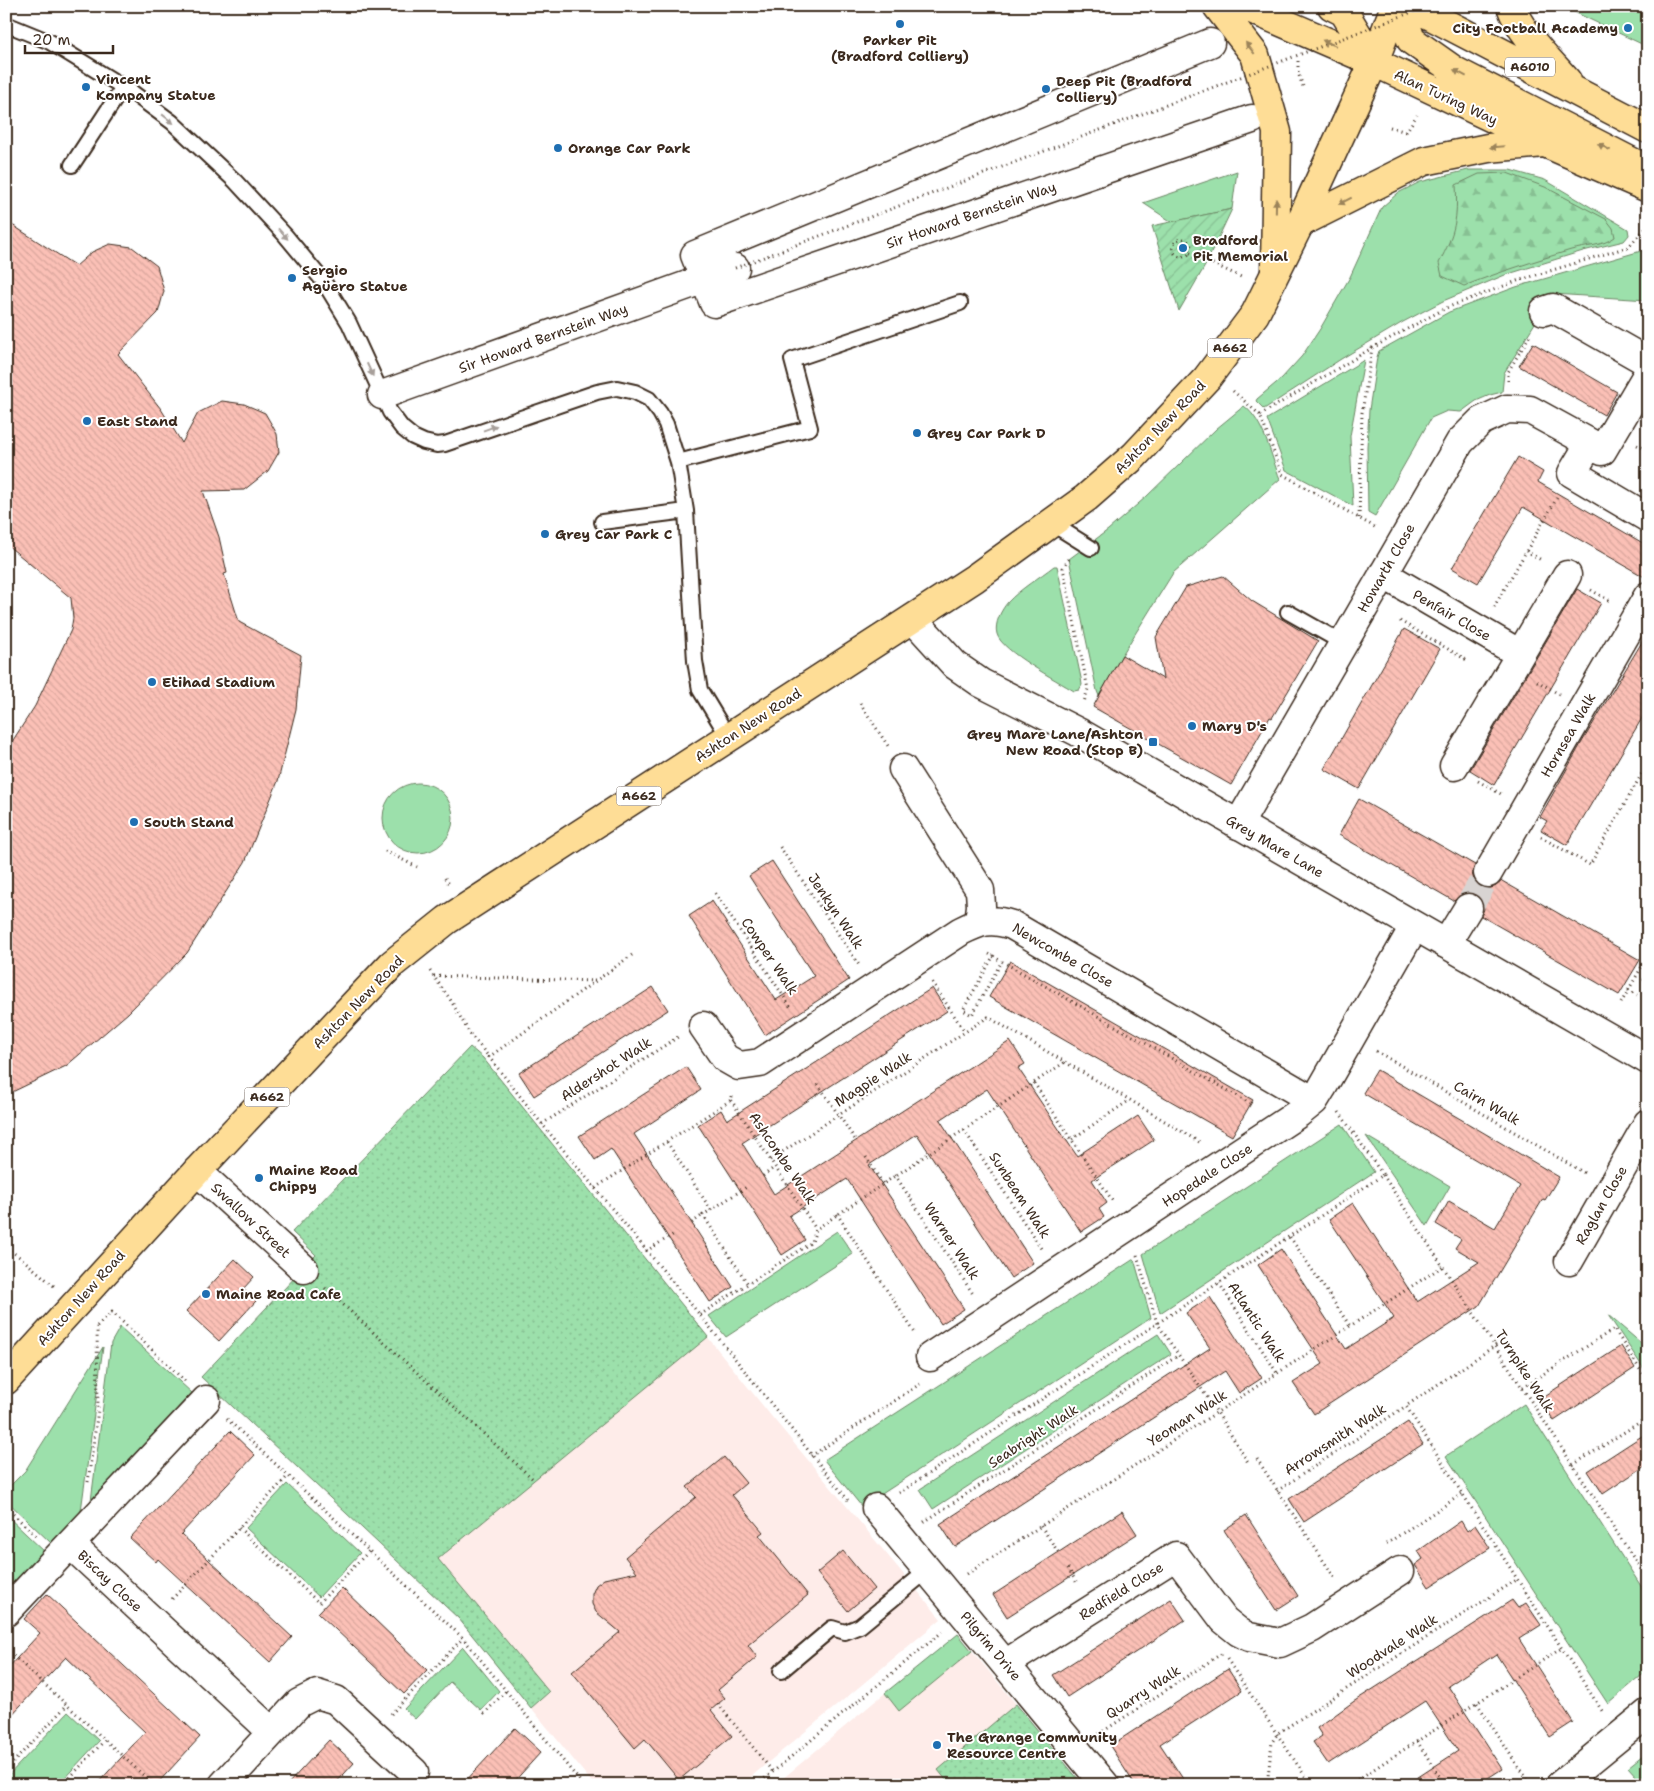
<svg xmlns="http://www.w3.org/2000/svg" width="1654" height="1791" viewBox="0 0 1654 1791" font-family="'Shantell Sans',sans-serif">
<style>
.built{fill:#feece9}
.grass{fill:#9ce0ab;stroke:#6c8564}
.forest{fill:url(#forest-firs);stroke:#6c8564}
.park{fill:url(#park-dots);stroke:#6c8564}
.garden{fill:url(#garden-furrows);stroke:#6c8564}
.building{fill:url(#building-back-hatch);stroke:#3b2a1e}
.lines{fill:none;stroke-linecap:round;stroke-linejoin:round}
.street-tunnel{stroke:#d8d4d2;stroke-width:28;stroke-dasharray:28 14;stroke-linecap:butt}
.lane-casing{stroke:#3b2a1e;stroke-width:18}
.street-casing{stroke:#3b2a1e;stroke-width:31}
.secondary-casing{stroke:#3b2a1e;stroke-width:31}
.primary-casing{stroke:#3b2a1e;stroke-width:31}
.highway-casing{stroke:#3b2a1e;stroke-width:31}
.path{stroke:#3b2a1e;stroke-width:3;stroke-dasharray:1 4;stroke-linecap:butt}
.lane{stroke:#fff;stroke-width:14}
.street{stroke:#fff;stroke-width:28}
.secondary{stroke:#fff;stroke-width:28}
.primary{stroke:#fedd96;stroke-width:28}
.highway{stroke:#fedd96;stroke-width:28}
.path-bridge{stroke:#3b2a1e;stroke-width:3;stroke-dasharray:1 4;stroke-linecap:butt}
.oneway{fill:#9c845a}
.oneway2{fill:#a79f9a}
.poi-dot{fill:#1f6fb2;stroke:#fff;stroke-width:2}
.labels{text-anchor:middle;stroke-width:4;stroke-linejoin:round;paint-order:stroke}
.shield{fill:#fff;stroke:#766a62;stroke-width:1}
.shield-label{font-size:12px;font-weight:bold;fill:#3b2a1e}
.poi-label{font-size:14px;font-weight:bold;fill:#3b2a1e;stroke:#fff;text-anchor:start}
.street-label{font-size:14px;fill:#3b2a1e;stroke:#fff}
</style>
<defs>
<pattern id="forest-firs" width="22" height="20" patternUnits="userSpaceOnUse" patternTransform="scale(1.25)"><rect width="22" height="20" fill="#9ce0ab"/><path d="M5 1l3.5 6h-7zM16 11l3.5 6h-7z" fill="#87c093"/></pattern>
<pattern id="park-dots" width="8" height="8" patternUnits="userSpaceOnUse" patternTransform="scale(1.25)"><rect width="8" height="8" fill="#9ce0ab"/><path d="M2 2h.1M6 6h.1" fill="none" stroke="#87c093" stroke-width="1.8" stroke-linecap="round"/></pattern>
<pattern id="garden-furrows" width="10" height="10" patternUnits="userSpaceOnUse" patternTransform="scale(1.25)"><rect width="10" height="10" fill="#9ce0ab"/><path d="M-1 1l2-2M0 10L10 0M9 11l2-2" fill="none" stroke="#87c093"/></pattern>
<pattern id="building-back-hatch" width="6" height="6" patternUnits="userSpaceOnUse" patternTransform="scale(1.25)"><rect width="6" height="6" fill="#fbc0b6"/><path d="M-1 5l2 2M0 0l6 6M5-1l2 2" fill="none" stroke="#d8a59c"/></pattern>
</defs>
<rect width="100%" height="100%" fill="#fff"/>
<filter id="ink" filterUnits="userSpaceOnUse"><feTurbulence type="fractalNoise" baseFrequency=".02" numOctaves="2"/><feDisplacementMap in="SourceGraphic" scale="10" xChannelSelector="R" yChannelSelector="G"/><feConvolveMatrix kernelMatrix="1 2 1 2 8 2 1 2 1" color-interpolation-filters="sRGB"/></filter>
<g filter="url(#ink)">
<path class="built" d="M470,1047L483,1058L772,1417L941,1619L741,1785H594L459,1619L201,1377L316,1255L292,1232Z
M958,1634L1083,1785H775L885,1693Z"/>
<path class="grass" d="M1567,6H1648V47L1570,10Z
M1468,170H1510L1545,180L1628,229L1629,235L1624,241L1583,251L1505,275L1443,301L1403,322L1341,359L1264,409L1256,401L1257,399L1282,378L1302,356L1320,329L1350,277L1382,207L1398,193L1420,182Z
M1237,171L1232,209L1172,222L1143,203Z
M1648,249V300L1553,294L1504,373L1502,392L1490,395L1476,401L1461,412L1447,411L1431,418L1375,516L1368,512L1367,447L1369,410L1377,357L1379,351L1449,312L1516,287Z
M1364,360L1350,436L1353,506L1286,470L1267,419Z
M1244,406C1264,421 1271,456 1280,479L1173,573L1122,655L1099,696L1097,691L1069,559L1108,530L1146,497L1216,429Z
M1054,566H1057L1081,678L1082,685L1079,690L1074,691C1058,681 1001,651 997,634C994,624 1001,610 1008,602C1020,589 1040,577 1054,566Z
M383 818a35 35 0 1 1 70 0a35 35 0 1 1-70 0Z
M1342,1124L1374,1172L1160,1313L1143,1254Z
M1366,1136L1450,1186L1427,1226Z
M837,1231L853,1254L838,1264L726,1337L709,1316Z
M1134,1259L1151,1318L862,1507L824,1460Z
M1608,1315L1648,1349V1375Z
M120,1327L192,1393L91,1501L111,1343Z
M1158,1334L1171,1354L933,1509L920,1489Z
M103,1347L81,1511L51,1543L6,1500V1490L25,1471Z
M1524,1404L1648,1597V1670L1608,1704L1446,1456Z
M287,1484L360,1553L319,1597L246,1528Z
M6,1515L46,1553L6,1595Z
M958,1634L972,1651L899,1711L885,1693Z
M463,1647L499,1691L481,1710L450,1682L415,1719L404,1709Z
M68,1712L99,1741L58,1785H6V1778Z
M1648,1751V1785H1644L1628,1767Z"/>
<path class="forest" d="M1507,173L1545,187L1606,219L1613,228L1615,237C1603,246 1586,246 1571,250C1535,261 1499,272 1464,286L1442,276L1439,263C1455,233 1458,219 1456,185L1479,174Z"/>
<path class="park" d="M470,1047L483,1058L708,1337L438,1559L549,1692L531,1708L459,1619L201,1377L316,1255L292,1232Z
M1016,1704L1083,1785H950L938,1770Z"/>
<path class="garden" d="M1232,209L1205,266L1179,311L1152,226Z"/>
<path class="building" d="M6,221L76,266L92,252L110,244L132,247L157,266L164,291L158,313L118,354L161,409L182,443L198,413L222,401L244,404L265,413L277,434L279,452L268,471L244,490L203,491L219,537L227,573L224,574L239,622L301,655L296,709L278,781L245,862L187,953L128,1013L66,1066L6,1095V751L35,706L71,630L73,618L71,598L6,544Z
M1533,343L1617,392L1604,415L1519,366Z
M1518,457L1543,472L1538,482L1648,546V579L1523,507L1478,583L1452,568Z
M1223,576L1252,601L1318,641L1272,718L1270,717L1231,785L1093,707L1122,655L1163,679L1156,637L1186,587Z
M1577,589L1601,603L1494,785L1470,770Z
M1404,629L1440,649L1359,789L1324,769Z
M1648,632V708L1567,845L1541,830L1547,821L1540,817L1582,742Z
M1359,799L1475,865L1472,873L1474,880L1480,886L1488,889L1496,886L1502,881L1640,960L1619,995L1481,916L1484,909L1482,901L1476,894L1469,892L1461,894L1454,901L1339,835Z
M772,861L849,980L765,1035L689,916L712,901L776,1000L814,976L749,876Z
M1010,961L1253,1100L1232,1136L989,997Z
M653,987L668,1010L534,1096L519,1073Z
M932,988L947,1011L742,1143L774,1194L1010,1041L1025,1064L1018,1068L1077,1156L1138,1116L1154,1140L1092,1180L1107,1203L1099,1209L1104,1217L1081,1232L987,1089L940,1120L1033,1263L1011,1278L917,1134L869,1165L964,1309L941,1324L847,1179L789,1216L805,1240L782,1255L698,1125L721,1110L727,1120Z
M686,1067L701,1090L634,1134L733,1287L710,1302L611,1149L595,1160L579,1136Z
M1377,1070L1559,1177L1545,1200L1543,1199L1479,1306L1314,1414L1293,1383L1323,1364L1258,1265L1281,1249L1346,1349L1394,1318L1329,1219L1353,1203L1417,1302L1479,1262L1455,1248L1461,1239L1436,1224L1449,1201L1495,1228L1520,1186L1363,1093Z
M235,1259L254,1277L243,1289L256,1301L219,1341L186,1311Z
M1210,1297L1262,1378L1239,1393L1225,1371L955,1547L940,1524L1210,1348L1186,1313Z
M1621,1346L1635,1368L1554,1421L1540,1399Z
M1408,1422L1423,1444L1304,1522L1289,1499Z
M230,1431L255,1455L181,1534L292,1637L270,1662L158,1559L156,1562L130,1538Z
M1648,1432V1464L1603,1494L1588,1471Z
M724,1457L746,1483L732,1495L763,1532L759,1535L808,1595L748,1645L757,1657L718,1690L725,1698L711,1710L732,1736L679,1780L645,1739L635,1748L572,1672L620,1632L596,1612L592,1604V1594L596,1585L604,1579L637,1572L625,1557L696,1497L687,1487Z
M1122,1511L1137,1534L1007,1617L993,1595Z
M1246,1515L1298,1596L1276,1610L1224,1530Z
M1461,1521L1467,1531L1475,1525L1490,1548L1429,1587L1415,1565L1423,1559L1418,1551Z
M843,1551L874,1589L848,1611L817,1573Z
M342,1588L427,1670L404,1694L318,1613Z
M47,1594L200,1737L156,1785H96L145,1732L66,1657L6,1721V1670L40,1633L24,1619Z
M1171,1599L1185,1620L1067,1697L1053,1675Z
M1512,1600L1518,1608L1526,1603L1541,1625L1519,1639L1573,1722L1550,1737L1496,1654L1448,1686L1502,1769L1477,1785H1406L1458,1751L1425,1701L1328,1764L1313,1742L1322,1736L1317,1728L1353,1702Z
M1228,1669L1242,1691L1160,1744L1187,1785H1135L1110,1746Z
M515,1728L541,1752L511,1785H462Z
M329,1740L354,1763L334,1785H287Z"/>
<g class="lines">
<path class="street-tunnel" d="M1468,908L1488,873"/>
<g class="lane-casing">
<path id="lane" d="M6,24L50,42L133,93L172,122L235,181L285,235L324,282L349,323L390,412L402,428L413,437L424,442L437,445L445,444L597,392L617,388L635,392L649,399L660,413L666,424L678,462L686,511L695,661L700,690L729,738
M72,165L123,87
M678,462L810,428L792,360L960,303
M602,522L686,511
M1051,523L1091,548
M1288,612L1343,643
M781,1671L832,1628L845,1632L860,1626L928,1570"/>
</g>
<g class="street-casing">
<path id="street" d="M1210,43L695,255L714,303L1252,119
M1544,311L1553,308L1646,361
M1648,373L1602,451L1590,443L1572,473L1648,518
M382,395L735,268
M1383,574L1520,654
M1454,766L1567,575
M903,769L980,890L981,906L979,922
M1238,825L1460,442L1481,421L1507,409L1530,410L1590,443
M1488,873L1648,596
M1446,944L1468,908
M703,1026L725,1058L739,1066L760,1063L961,931C981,921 990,918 1012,925L1314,1101
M197,1171L304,1269
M1569,1261L1648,1123
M930,1357L1299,1113L1314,1101L1322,1088L1414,927
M876,1508L1105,1785
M70,1544L272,1732
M6,1612L206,1400
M1005,1664L1176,1556L1224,1620L1239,1632L1249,1637L1280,1643L1312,1628L1400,1571
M223,1785L299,1703L317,1694L336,1700L414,1772"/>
</g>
<g class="secondary-casing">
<path id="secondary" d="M913,619L955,665L981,683L1078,732L1648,1060
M1560,1785L1648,1713"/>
</g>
<g class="primary-casing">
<path id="primary" d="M6,1380L197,1171L392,964L447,920L975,578L1086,498L1134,456L1207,378L1255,314L1300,223L1374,62"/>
</g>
<g class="highway-casing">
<path id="highway" d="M1217,6L1255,55L1277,132L1275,272
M1244,6L1374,62L1545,143L1648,188
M1332,6L1344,12L1374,62
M1400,6L1411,40L1455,71L1640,166
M1412,6L1648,129
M1511,6C1520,33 1548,59 1567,81
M1374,62L1395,6
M1300,223L1424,161L1488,148L1544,143"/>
</g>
<path class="path" d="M1640,6L1648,10
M1298,61V73L1304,89
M1390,127L1406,132
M1406,132L1417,115
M1173 248a9 9 0 1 1 18 0a9 9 0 1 1-18 0Z
M1190,253L1241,277
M1372,348L1446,308L1517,281L1628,247L1648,226
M1508,381V372L1530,335
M1233,391L1260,415
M1637,445L1648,450
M1359,518L1362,413L1372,348L1260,415L1282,474L1378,529
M1526,551L1543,561
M1069,559L1063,568L1088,689L1084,702
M1591,590L1612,602
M1494,607L1557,498
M1400,621L1465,659L1467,655
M1537,681L1559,694
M860,703L888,746
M1478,781L1501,794
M1541,837L1590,865L1648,763
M780,847L859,965
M385,851L417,867
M445,878L449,884
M715,893L792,1009
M989,954L1250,1103
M632,955L489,1057L542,1124L700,1315L848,1500
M994,955L963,1010L972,1015L1002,961
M430,971L450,999L470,1034L489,1057
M434,976L596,981
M1643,979L1645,980
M932,982L965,1032
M1628,990L1637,995
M1621,1003L1648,956
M1376,1051L1586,1174
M1034,1083L1114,1203
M818,1084L856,1141
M731,1100L816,1229
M542,1124L678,1037
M964,1130L1042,1250
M1072,1139L1130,1100
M667,1142L711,1210L703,1215L748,1284
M866,1157L883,1184
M770,1160L988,1017L1130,1100L1201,1143
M895,1175L973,1294
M1383,1175L1648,1580
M763,1176L775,1167
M595,1188L731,1100L733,1093
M711,1210L748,1186
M837,1214L915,1333
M692,1223L703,1215
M1290,1237L1350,1326
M6,1248L21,1258L54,1286
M646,1251L676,1233
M1137,1255L1157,1323L1217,1412L1249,1464
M1219,1283L1277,1373
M325,1288L534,1480
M700,1315L812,1242L816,1229L1065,1062
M97,1326L112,1312L185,1381
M1496,1345L1406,1406L1604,1714
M1523,1387L1614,1329L1648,1382
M227,1419L463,1638L583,1785
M811,1456L920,1384
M1257,1459L1336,1580
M1573,1465L1648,1417
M88,1482L98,1410L97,1326
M1277,1491L1406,1406
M899,1493L1383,1175L1339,1112
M6,1507L38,1538
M924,1522L1179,1355
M1041,1526L1058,1552
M239,1528L319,1603L369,1551
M1386,1544L1462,1494
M1068,1568L1078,1585
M967,1574L1443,1266
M172,1599L288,1476
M6,1649L154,1785
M1227,1659L1311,1785
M1477,1703L1530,1785
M718,1704L773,1772
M391,1714L463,1638
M484,1714L506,1691
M1099,1734L1221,1654
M1417,1741L1445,1785
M6,1770L67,1705
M63,1785L105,1740
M757,1785L942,1632
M1267,1785L1272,1742L1278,1733L1518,1579
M1349,1785L1562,1648"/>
<use href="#lane" class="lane"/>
<use href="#street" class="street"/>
<use href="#secondary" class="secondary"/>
<use href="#primary" class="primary"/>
<use href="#highway" class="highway"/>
<path class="path-bridge" d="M735,268L1428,6"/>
</g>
<defs><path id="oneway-solid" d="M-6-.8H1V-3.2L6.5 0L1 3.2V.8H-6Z" transform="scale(1.25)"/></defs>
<g class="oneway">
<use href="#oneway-solid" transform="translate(1329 43) rotate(-157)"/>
<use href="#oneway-solid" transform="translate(1250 48) rotate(-128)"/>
<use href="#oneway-solid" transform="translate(1460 73) rotate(-152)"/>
<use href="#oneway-solid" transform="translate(1497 147) rotate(175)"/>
<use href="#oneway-solid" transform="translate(1604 147) rotate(-153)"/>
<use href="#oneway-solid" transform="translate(1345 201) rotate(153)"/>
<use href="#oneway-solid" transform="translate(1276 206) rotate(-89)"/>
</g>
<g class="oneway2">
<use href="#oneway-solid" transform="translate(168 119) rotate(38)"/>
<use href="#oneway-solid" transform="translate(283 234) rotate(48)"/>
<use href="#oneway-solid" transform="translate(370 370) rotate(65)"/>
<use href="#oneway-solid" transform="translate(490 428) rotate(-20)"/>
</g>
</g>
<g class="poi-dot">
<circle cx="900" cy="24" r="5"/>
<circle cx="1628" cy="28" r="5"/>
<circle cx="86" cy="87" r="5"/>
<circle cx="1046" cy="89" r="5"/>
<circle cx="558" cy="148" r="5"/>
<circle cx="1183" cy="248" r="5"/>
<circle cx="292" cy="278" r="5"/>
<circle cx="87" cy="421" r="5"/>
<circle cx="917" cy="433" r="5"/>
<circle cx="545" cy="534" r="5"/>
<circle cx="152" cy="682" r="5"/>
<circle cx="1192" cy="726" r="5"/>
<rect x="1148" y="737" width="10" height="10" rx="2.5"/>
<circle cx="134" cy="822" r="5"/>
<circle cx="259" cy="1178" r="5"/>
<circle cx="206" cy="1294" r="5"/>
<circle cx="937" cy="1745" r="5"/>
</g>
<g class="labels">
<g class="shield">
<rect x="1505" y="57.5" width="50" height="19" rx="4"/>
<rect x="1207.5" y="338.5" width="45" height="19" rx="4"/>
<rect x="616.5" y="786.5" width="45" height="19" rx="4"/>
<rect x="244.5" y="1087.5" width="45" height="19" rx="4"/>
</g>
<g class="shield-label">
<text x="1530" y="71">A6010</text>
<text x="1230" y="352">A662</text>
<text x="639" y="800">A662</text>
<text x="267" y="1101">A662</text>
</g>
<g class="poi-label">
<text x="1618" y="33" text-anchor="end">City Football Academy</text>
<text x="900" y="45" text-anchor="middle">Parker Pit<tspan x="900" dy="16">(Bradford Colliery)</tspan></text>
<text x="96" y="84">Vincent<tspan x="96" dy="16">Kompany Statue</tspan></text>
<text x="1056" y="86">Deep Pit (Bradford<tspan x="1056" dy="16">Colliery)</tspan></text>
<text x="568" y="153">Orange Car Park</text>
<text x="1193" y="245">Bradford<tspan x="1193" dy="16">Pit Memorial</tspan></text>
<text x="302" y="275">Sergio<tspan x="302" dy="16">Agüero Statue</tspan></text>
<text x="97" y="426">East Stand</text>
<text x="927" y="438">Grey Car Park D</text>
<text x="555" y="539">Grey Car Park C</text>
<text x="162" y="687">Etihad Stadium</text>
<text x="1202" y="731">Mary D's</text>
<text x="1143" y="739" text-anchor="end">Grey Mare Lane/Ashton<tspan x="1143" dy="16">New Road (Stop B)</tspan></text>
<text x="144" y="827">South Stand</text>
<text x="269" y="1175">Maine Road<tspan x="269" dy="16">Chippy</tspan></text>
<text x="216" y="1299">Maine Road Cafe</text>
<text x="947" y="1742">The Grange Community<tspan x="947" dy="16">Resource Centre</tspan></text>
</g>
<g class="street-label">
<text transform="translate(1446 97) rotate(25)" y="5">Alan Turing Way</text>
<text transform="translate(971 215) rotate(-19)" y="5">Sir Howard Bernstein Way</text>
<text transform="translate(543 338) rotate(-20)" y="5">Sir Howard Bernstein Way</text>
<text transform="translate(1160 427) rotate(-46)" y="5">Ashton New Road</text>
<text transform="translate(1386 568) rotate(-60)" y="5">Howarth Close</text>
<text transform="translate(1452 615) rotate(30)" y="5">Penfair Close</text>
<text transform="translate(748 725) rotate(-33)" y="5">Ashton New Road</text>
<text transform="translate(1568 735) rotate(-60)" y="5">Hornsea Walk</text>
<text transform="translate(1275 846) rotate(30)" y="5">Grey Mare Lane</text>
<text transform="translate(836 911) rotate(56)" y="5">Jenkyn Walk</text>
<text transform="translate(1063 955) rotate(30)" y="5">Newcombe Close</text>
<text transform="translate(770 956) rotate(56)" y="5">Cowper Walk</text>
<text transform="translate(358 1002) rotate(-46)" y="5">Ashton New Road</text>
<text transform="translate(606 1069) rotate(-33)" y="5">Aldershot Walk</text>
<text transform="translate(873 1079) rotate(-33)" y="5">Magpie Walk</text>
<text transform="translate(1487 1103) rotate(30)" y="5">Cairn Walk</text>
<text transform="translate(783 1158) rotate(56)" y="5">Ashcombe Walk</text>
<text transform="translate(1207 1175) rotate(-33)" y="5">Hopedale Close</text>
<text transform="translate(1020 1195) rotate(57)" y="5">Sunbeam Walk</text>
<text transform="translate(1601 1205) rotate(-60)" y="5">Raglan Close</text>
<text transform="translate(251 1220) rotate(43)" y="5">Swallow Street</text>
<text transform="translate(952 1241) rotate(57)" y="5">Warner Walk</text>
<text transform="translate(81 1298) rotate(-48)" y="5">Ashton New Road</text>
<text transform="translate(1257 1322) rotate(57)" y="5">Atlantic Walk</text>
<text transform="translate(1525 1371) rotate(57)" y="5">Turnpike Walk</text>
<text transform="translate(1187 1418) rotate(-33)" y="5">Yeoman Walk</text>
<text transform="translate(1033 1436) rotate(-33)" y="5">Seabright Walk</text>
<text transform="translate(1335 1439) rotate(-33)" y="5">Arrowsmith Walk</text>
<text transform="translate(110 1581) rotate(43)" y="5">Biscay Close</text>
<text transform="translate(1121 1591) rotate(-32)" y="5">Redfield Close</text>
<text transform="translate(991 1646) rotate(50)" y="5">Pilgrim Drive</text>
<text transform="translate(1392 1646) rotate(-33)" y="5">Woodvale Walk</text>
<text transform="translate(1143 1692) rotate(-33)" y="5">Quarry Walk</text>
</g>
</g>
<rect width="1654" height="1791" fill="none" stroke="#fff" stroke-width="25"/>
<rect x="12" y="12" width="1629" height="1766" fill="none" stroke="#3b2a1e" stroke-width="2" filter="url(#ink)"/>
<path d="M25 45v8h88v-8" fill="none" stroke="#3b2a1e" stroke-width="2.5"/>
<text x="32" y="45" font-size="15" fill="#3b2a1e" stroke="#ffffff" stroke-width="4" paint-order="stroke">20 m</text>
</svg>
